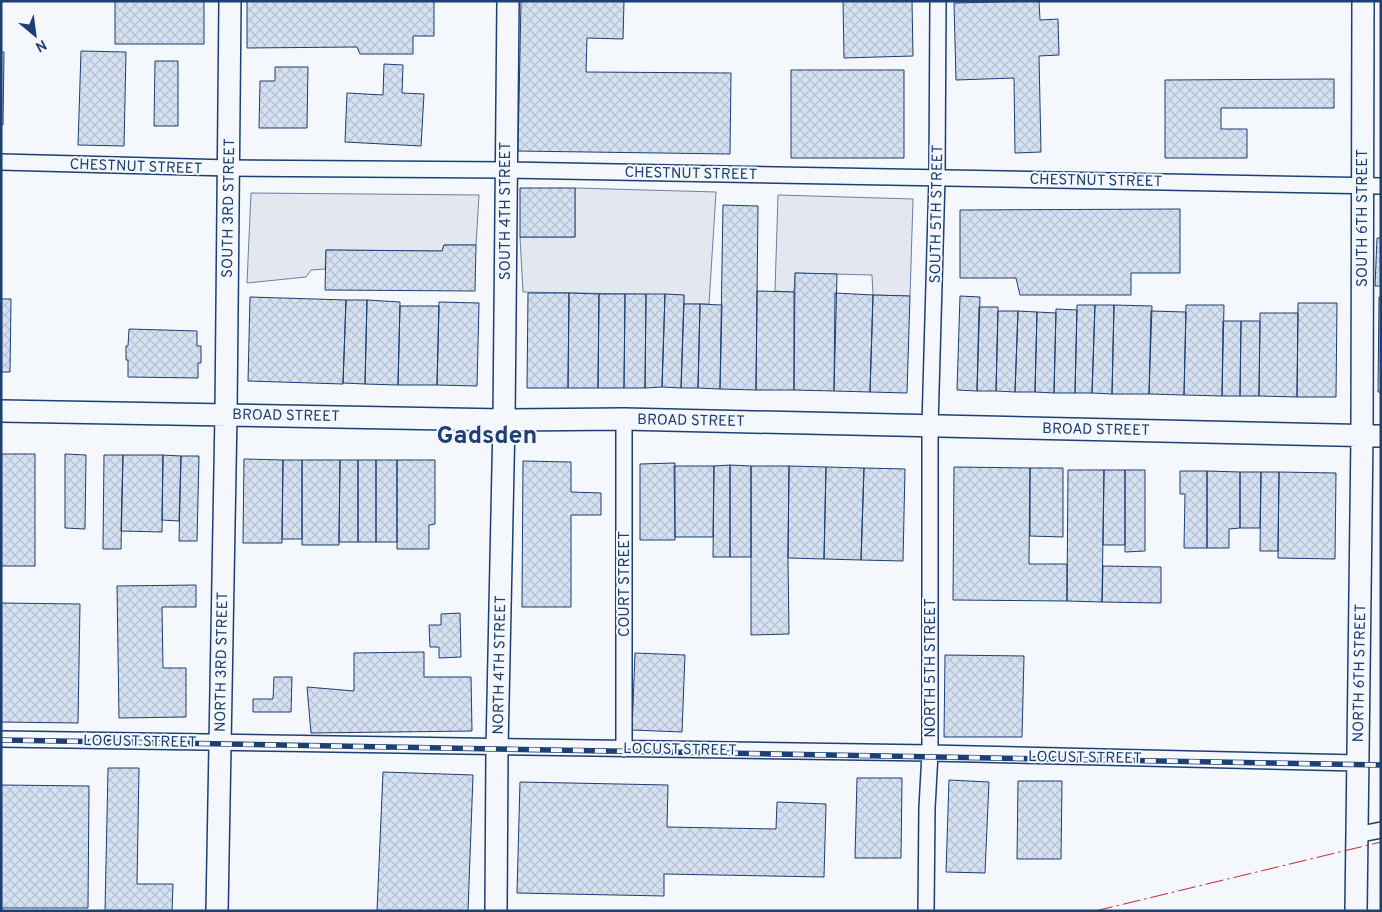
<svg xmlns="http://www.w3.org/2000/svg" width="1382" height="912" viewBox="0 0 1382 912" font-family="Overpass,sans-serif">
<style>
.parking{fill:#e3e8f0;stroke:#687fa3}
.building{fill:url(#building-cross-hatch);stroke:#1d3f73}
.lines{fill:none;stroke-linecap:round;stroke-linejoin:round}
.street-casing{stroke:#1d3f73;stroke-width:18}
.secondary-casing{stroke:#1d3f73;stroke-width:24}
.street{stroke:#f4f7fb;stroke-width:15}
.secondary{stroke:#f4f7fb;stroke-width:21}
.rail-casing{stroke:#1d3f73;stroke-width:5.5}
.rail{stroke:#f4f7fb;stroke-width:4;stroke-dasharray:11;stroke-linecap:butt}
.power{stroke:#c62828;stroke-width:1;stroke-dasharray:18 4 2.5 4;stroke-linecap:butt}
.labels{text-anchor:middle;stroke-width:4;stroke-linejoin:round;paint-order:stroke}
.street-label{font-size:15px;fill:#1d3f73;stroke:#f4f7fb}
.town-label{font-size:25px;font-weight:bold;fill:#1d3f73;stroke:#f4f7fb}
</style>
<defs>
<pattern id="building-cross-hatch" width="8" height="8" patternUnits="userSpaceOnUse" patternTransform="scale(1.25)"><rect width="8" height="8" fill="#d5e0f0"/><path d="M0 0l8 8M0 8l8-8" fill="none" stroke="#b6c1d1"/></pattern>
</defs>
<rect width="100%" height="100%" fill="#f4f7fb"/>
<path class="parking" d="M575,188L716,192L709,304H684V295L523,292L520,237H575Z
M251,193L479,195L476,245H444L442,251L326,250L325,269L311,270L306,277L247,283Z
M778,195L913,199L910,296L873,295L872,275L795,273L794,292L775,291Z"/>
<path class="building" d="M115,1H204V44H115Z
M247,1H434V36H413V54H360L357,47L247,48Z
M521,1H624L623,39L587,38L586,72L731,73L730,154L518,151Z
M843,1H912L913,56L844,58Z
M1039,1L1040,20L1058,19L1059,55L1039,56L1041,152L1015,153L1014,78L956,80L954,3Z
M81,51L126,52L124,146L78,145Z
M1,52H4L3,125H1Z
M155,61H178V126H154Z
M384,64L403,65L402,93L424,94L421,146L345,142L347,93L383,95Z
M275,67H308L307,128H259L260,81H275Z
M791,70H904V158H791Z
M1334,79V108H1221V129H1247V158H1165V80Z
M520,188H575V237H520Z
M723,205L758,206L756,390L720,389Z
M1180,209V273H1131V295H1020L1016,278H960V210Z
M1377,238H1381V286H1375Z
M444,245H476L475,291L325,290L326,250L442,251Z
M795,273L837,274L834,391L794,390Z
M757,291L794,292V390H756Z
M528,293H569L568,388H527Z
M569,293L599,294L598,388H568Z
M835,293L873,295L870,392L834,391Z
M599,294H625L624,388H598Z
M625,294H646L645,388H624Z
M646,294H665L662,387L645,388Z
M665,294L684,295L681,388L662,387Z
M873,295L910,296L907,393L870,392Z
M960,296L980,297L977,391L957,390Z
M250,297L346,300L343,384L248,381Z
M1379,297H1381V392H1378Z
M1,299H11L10,372H1Z
M346,300H367L365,384L343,383Z
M367,300L400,302L398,385L365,384Z
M439,302L479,303L477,386L437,385Z
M1298,303H1337L1336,397H1297Z
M684,304H700L698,388H681Z
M700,304L722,305L720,389L698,388Z
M1077,305H1095L1092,393H1075Z
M1095,305H1114L1112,394L1092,393Z
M1114,305L1152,306L1149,394H1112Z
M1186,305H1224L1222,396L1184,395Z
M400,306H439L437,385H398Z
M979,307H998L996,391H977Z
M1056,309L1077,310L1075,393H1054Z
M998,311H1018L1015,392L996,391Z
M1018,311L1037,312L1035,392H1015Z
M1151,311L1186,312L1184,395L1149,394Z
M1037,312L1056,313L1054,393L1035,392Z
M1260,313H1298L1297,397L1259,396Z
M1223,321H1241L1240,396H1222Z
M1241,321H1260L1259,396H1240Z
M129,329L197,331V346H201V363H198V378L128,377V360H126V346H128Z
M1,454H35V566H1Z
M65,454L86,455L85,529L65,528Z
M104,455H123L121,549H103Z
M123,455H163L162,532L121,531Z
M163,455L181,456L179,521L162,520Z
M181,456H199L197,541H179Z
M244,459L283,460L282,543H243Z
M283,460H302V539H282Z
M302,460H340L339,545H302Z
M340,460H358V542H339Z
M358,460H376V542H358Z
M376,460H397V542H376Z
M397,460H435V524L429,525V549H397Z
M523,461L571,462V492L601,493V515H571V607H522Z
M675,463V540H640V464Z
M730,465L751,466V557H730Z
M730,465V557H713L714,466Z
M674,466H714L713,537H675Z
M751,466H789L788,558L789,634L751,635Z
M789,466L826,467L824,559L788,558Z
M826,467L864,468L861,560L824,559Z
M954,467L1030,468L1029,564H1067V601L953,600Z
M864,468L905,469L903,561L861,560Z
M1030,468H1063V537L1030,536Z
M1068,470H1104L1102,602L1067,601Z
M1104,470H1125V545H1103Z
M1125,470H1145V551L1125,552Z
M1180,471H1207V548H1184L1185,494H1180Z
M1207,471L1240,472V528L1229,529V548H1207Z
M1240,472H1261L1260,528H1240Z
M1261,472H1279L1278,551H1260Z
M1279,472L1336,473L1335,559L1278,558Z
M1103,566L1161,567V603L1102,602Z
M196,585V607H162L163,668H186V717L119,718L117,586Z
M1,603L80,604L78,723L1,722Z
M460,613L461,657L439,658V647H430L429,625H441V614Z
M424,652V677H471L472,731L311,733L307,687L354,691V653Z
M635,653L685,655L682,732L632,730Z
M945,655L1024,656L1022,737H944Z
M274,677H292L291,712H253V699H273Z
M108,768H139L137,884H173L172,911H105Z
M383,772L473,775L468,911H377Z
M857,778H902L901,858H855Z
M949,780L989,782L985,873L946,872Z
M1018,781H1062L1061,859H1017Z
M520,782L668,785L667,827L776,829L777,802L826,804L824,877L664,874V896L517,893Z
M1,785L89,786L88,908H1Z"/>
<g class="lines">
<g class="street-casing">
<path id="street" d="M1,162L229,168L505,170L1381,186
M1,739L930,753L1358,763
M624,749V419
M1356,835L1381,830
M926,911L927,808L930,753V426L937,177L938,1"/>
</g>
<g class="secondary-casing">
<path id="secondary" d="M1,411L504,420L624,419L1381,436
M217,911L226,414L230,1
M496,911L497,749L504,420L508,1
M1356,911L1362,435L1363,1"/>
</g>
<use href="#street" class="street"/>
<use href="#secondary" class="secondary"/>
<g class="rail-casing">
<path id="rail" d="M1,740L1381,765"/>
</g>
<use href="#rail" class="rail"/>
<path class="power" d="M1095,911L1381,842"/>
</g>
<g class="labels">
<g class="street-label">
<text transform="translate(136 166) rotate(2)" y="5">CHESTNUT STREET</text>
<text transform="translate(691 173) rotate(1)" y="5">CHESTNUT STREET</text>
<text transform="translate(1096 180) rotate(1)" y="5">CHESTNUT STREET</text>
<text transform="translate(228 208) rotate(-89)" y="5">SOUTH 3RD STREET</text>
<text transform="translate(505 211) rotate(-90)" y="5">SOUTH 4TH STREET</text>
<text transform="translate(936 214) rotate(-89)" y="5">SOUTH 5TH STREET</text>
<text transform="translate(1362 218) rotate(-90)" y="5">SOUTH 6TH STREET</text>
<text transform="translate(286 415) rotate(1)" y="5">BROAD STREET</text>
<text transform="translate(691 420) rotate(1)" y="5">BROAD STREET</text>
<text transform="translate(1096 429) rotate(1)" y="5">BROAD STREET</text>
<text transform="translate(624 584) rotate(-90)" y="5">COURT STREET</text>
<text transform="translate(221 662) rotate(-89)" y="5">NORTH 3RD STREET</text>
<text transform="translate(499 665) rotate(-89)" y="5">NORTH 4TH STREET</text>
<text transform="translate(930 668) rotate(-90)" y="5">NORTH 5TH STREET</text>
<text transform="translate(1359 673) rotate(-89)" y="5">NORTH 6TH STREET</text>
<text transform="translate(140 741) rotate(1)" y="5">LOCUST STREET</text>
<text transform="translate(680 749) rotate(1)" y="5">LOCUST STREET</text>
<text transform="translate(1085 757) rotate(1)" y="5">LOCUST STREET</text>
</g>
<g class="town-label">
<text x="487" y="443">Gadsden</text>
</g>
</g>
<rect width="1382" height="912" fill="none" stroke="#1d3f73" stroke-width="5"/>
<g transform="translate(35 35) rotate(151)" stroke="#f4f7fb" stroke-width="4" paint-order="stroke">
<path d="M0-4L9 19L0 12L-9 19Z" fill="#1d3f73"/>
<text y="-8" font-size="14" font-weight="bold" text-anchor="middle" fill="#1d3f73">N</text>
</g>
</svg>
